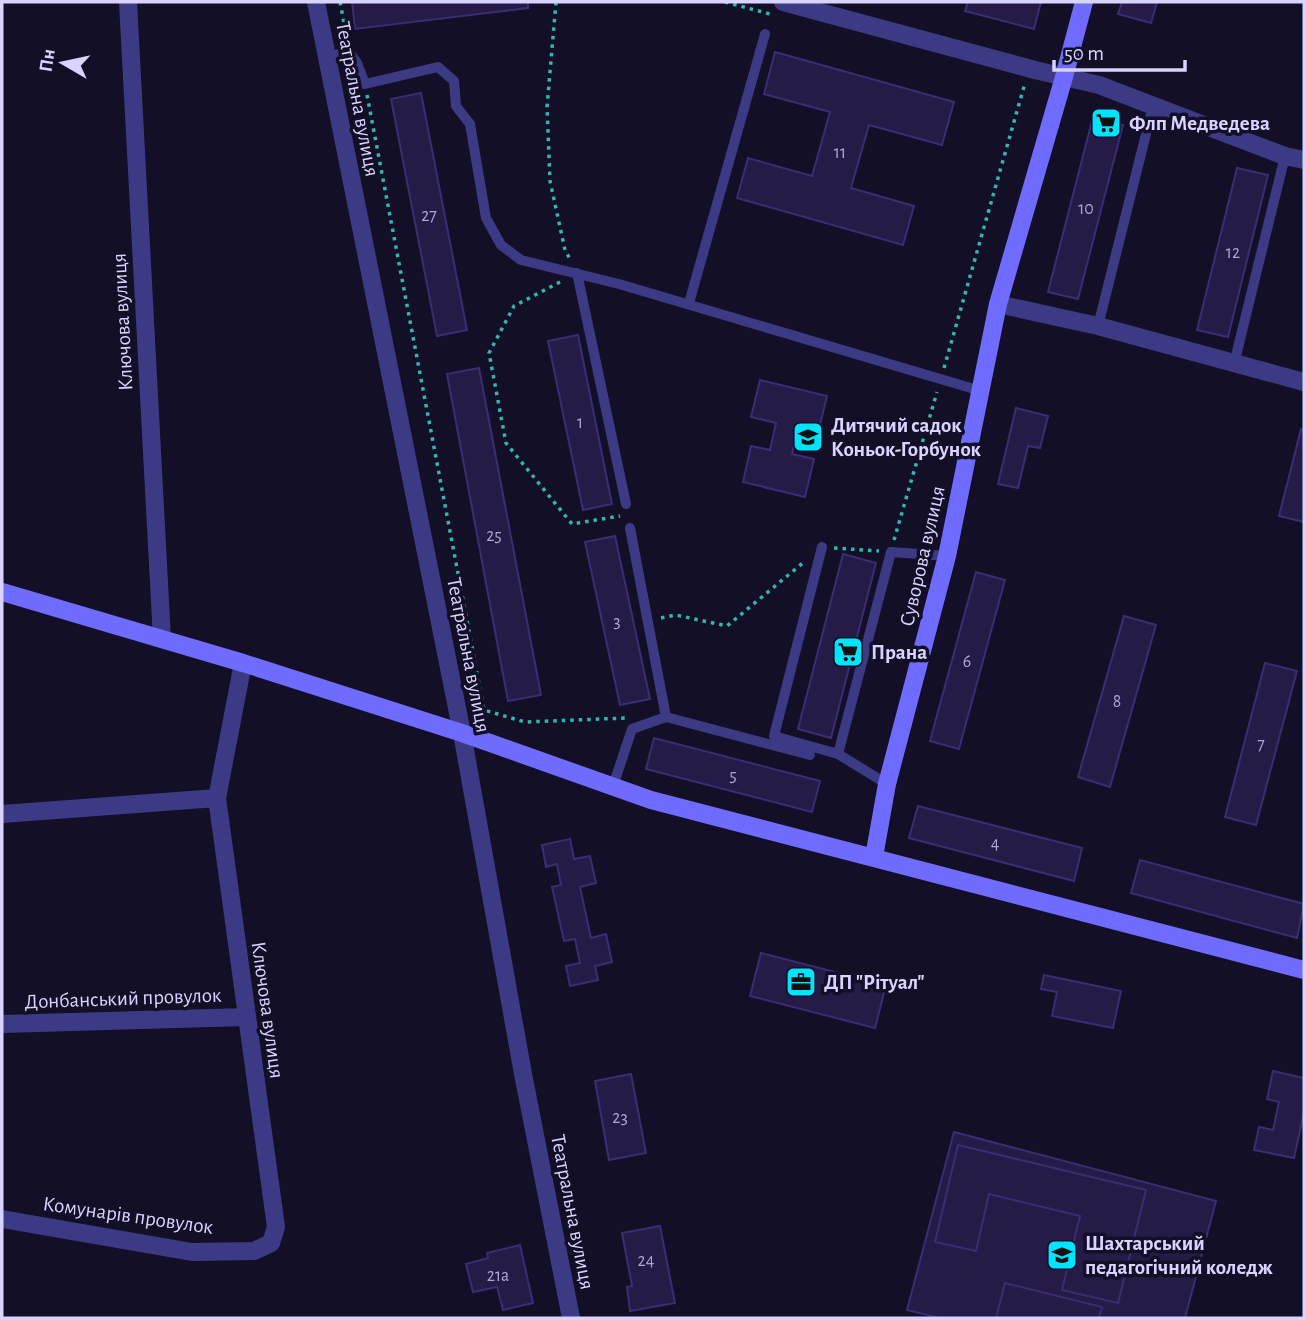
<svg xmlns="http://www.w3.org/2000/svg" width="1306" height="1320" viewBox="0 0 1306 1320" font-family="'Alegreya Sans',sans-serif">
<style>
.building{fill:#241b47;stroke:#3b2d73;stroke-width:2}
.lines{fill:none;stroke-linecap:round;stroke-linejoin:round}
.path{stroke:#2fb8b0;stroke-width:3.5;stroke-dasharray:3.5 5;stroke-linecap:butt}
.lane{stroke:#3d3a85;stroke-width:10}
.street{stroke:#3d3a85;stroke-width:18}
.secondary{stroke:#6f6bff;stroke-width:18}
.labels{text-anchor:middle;stroke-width:7;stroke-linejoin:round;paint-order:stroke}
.number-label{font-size:18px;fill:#aca6d1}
.street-label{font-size:21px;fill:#d9d4ff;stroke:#130f26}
.poi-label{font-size:21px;font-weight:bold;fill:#d9d4ff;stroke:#130f26;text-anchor:start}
</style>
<rect width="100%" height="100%" fill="#130f26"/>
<path class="building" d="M352,2H528V8L355,29Z
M968,2H1041L1034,29L965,11Z
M1122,2H1157L1151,23L1118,14Z
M775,52L954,102L942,145L869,125L851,188L914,206L903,245L737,198L748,158L812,176L830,112L764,94Z
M421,93L467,330L437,336L391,99Z
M1093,117L1123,125L1078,299L1048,292Z
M1237,168L1268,175L1228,337L1197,330Z
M578,335L612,504L583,510L548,341Z
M479,368L541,695L508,701L447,374Z
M760,380L827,396L818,433L798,428L792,454L814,459L805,497L743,482L751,446L770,450L776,423L751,417Z
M1016,408L1048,416L1040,448L1028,446L1018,488L998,484Z
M1301,429L1304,430V522L1279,516Z
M615,536L650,699L620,705L585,542Z
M843,554L876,563L831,738L798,729Z
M976,572L1005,580L959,749L930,741Z
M1124,616L1156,625L1110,787L1078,777Z
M1265,663L1297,671L1256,825L1225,817Z
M654,738L820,781L812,812L646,769Z
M918,806L1082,848L1074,881L909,838Z
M570,839L574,859L590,856L596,883L580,887L591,938L606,934L612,962L595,966L598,980L570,986L566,966L580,963L575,939L564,941L552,887L561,885L557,864L546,867L542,845Z
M1140,860L1304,904L1297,938L1131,893Z
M761,953L886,985L875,1028L750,996Z
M1044,975L1121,991L1113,1028L1052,1016L1057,992L1041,989Z
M1273,1071L1304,1078V1112L1294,1158L1254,1150L1259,1127L1273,1130L1279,1102L1267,1099Z
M631,1074L646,1153L609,1160L595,1081Z
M954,1132L1216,1201L1185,1318H940L907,1310Z
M958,1145L1146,1190L1118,1303L1062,1290L1080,1216L989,1194L976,1251L935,1242Z
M660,1226L675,1303L630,1311L627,1287L632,1286L622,1233Z
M520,1245L533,1303L503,1310L497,1287L473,1292L466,1264L488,1258L487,1253Z
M1005,1283L1102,1307L1099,1318H996Z"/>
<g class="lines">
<path class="path" d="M340,2L347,39
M556,2L547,107L550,181L565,250L570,259
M725,2L770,14
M367,95L484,710L525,722L626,718
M560,282L514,306L489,353L506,443L572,524L620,516
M944,368L1025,83
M894,540L937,392
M834,548L879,551
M661,618L676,615L727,626L804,562"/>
<path class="lane" d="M326,57L349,52L357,63L365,84L438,67L454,81L456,106L470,124L486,218L501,245L521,260L619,284L981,391
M577,273L626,504
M689,303L765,34
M1098,326L1153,106
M1234,364L1285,156
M630,528L666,717L810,755
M822,547L774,736L838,754
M887,784L838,754L891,552L947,556
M613,786L632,729L666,717"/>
<path class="street" d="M128,2L162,639
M316,2L462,733L523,1074L571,1318
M783,2L1035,70L1099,85L1285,156L1304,160
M998,304L1098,326L1304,382
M2,814L217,798
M2,1024L246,1017
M2,1219L192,1252L254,1251L271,1243L276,1227L217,798L243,663"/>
<path class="secondary" d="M2,592L243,663L462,733L651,800L1304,970
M874,857L887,784L947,556L998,304L1064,77L1084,2"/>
</g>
<defs>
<g id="supermarket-square" transform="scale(1.575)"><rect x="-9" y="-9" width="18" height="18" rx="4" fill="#00e5ff" stroke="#130f26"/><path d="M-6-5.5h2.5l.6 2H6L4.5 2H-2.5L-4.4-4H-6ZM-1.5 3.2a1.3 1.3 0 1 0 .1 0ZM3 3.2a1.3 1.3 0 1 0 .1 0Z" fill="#111"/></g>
<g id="school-square" transform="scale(1.575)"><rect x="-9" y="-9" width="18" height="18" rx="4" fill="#00e5ff" stroke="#130f26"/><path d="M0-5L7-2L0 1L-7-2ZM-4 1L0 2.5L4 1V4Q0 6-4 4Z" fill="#111"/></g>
<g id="office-square" transform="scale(1.575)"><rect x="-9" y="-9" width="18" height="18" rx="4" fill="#00e5ff" stroke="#130f26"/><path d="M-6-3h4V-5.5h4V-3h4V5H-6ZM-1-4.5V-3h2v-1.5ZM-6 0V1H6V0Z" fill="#111"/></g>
<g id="university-square" transform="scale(1.575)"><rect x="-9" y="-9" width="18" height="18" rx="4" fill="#00e5ff" stroke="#130f26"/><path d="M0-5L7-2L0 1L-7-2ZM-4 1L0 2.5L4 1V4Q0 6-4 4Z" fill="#111"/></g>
</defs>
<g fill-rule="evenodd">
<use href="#supermarket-square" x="1106" y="123"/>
<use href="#school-square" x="808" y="437"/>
<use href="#supermarket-square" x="848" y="652"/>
<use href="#office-square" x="801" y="982"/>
<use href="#university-square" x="1062" y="1255"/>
</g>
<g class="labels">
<g class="number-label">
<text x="840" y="158">11</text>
<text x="1086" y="214">10</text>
<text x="429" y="221">27</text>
<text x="1233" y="258">12</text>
<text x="580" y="428">1</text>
<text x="494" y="541">25</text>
<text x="617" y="627">3</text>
<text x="967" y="667">6</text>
<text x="1117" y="707">8</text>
<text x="1261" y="750">7</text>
<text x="733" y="781">5</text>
<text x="995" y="849">4</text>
<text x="620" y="1123">23</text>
<text x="646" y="1266">24</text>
<text x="498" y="1281">21а</text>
</g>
<g class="street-label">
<text transform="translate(358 99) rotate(79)" y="7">Театральна вулиця</text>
<text transform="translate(122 322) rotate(-93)" y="7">Ключова вулиця</text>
<text transform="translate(922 556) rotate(-77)" y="7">Суворова вулиця</text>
<text transform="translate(469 655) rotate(79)" y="7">Театральна вулиця</text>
<text transform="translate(123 998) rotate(-2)" y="7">Донбанський провулок</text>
<text transform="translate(268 1010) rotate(82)" y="7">Ключова вулиця</text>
<text transform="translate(573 1212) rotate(79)" y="7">Театральна вулиця</text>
<text transform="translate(128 1215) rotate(8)" y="7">Комунарів провулок</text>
</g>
<g class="poi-label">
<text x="1129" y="130">Флп Медведева</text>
<text x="831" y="432">Дитячий садок<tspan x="831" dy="24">Коньок-Горбунок</tspan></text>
<text x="871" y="659">Прана</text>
<text x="824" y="989">ДП "Рітуал"</text>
<text x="1085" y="1250">Шахтарський<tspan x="1085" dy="24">педагогічний коледж</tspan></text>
</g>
</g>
<rect width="1306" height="1320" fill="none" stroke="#d9d4ff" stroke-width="7"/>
<g transform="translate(63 63) rotate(279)" stroke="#130f26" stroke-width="5" paint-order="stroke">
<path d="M0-5L12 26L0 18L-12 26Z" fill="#d9d4ff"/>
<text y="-10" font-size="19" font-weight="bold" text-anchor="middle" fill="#d9d4ff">Пн</text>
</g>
<path d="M1054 60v10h131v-10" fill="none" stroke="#d9d4ff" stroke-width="3.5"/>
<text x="1064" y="60" font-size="21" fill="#d9d4ff" stroke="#130f26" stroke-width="5" paint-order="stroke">50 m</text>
</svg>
